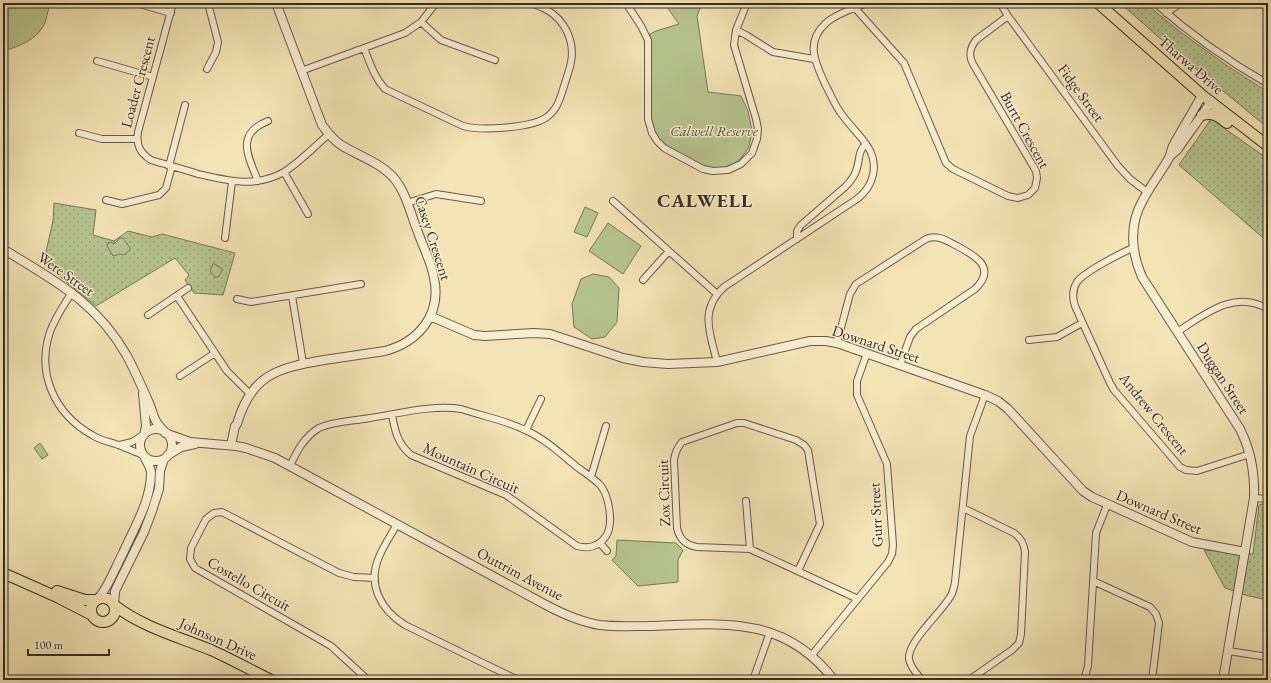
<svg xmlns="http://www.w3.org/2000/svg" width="1271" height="683" viewBox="0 0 1271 683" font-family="'EB Garamond',serif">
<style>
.grass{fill:url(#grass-dots);stroke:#76795a}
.park{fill:#b7c590;stroke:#76795a}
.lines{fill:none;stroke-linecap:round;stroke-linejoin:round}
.minor-casing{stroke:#645b48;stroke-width:8}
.tertiary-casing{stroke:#645b48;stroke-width:10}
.primary-casing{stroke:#352d23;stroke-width:12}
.minor{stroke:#f7edcf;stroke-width:6}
.tertiary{stroke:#f7edcf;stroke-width:8}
.primary{stroke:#f3e4b5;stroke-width:10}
.labels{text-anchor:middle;stroke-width:3;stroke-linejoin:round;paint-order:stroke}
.street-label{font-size:15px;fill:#352d23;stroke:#f7edcf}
.park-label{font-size:15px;font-style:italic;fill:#56533e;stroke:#f7edcf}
.district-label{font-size:19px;font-weight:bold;letter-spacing:1px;fill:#352d23;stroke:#f7edcf}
</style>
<defs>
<pattern id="grass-dots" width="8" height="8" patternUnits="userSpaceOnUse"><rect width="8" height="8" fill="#b7c590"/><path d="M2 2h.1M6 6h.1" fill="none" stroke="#96a075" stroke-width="1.8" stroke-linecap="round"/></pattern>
</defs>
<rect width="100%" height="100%" fill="#f3e4b5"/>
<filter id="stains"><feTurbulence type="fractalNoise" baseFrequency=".005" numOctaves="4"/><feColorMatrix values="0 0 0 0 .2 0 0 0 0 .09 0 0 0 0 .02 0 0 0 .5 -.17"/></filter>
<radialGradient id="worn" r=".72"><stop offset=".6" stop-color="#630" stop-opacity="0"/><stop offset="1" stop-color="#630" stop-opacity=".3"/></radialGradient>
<path class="grass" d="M1120,3H1145L1179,31L1226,65L1268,92V128L1171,48Z
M1211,119L1268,159V242L1179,165Z
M54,203L96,210L93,235L114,241L128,231L152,237L162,234L235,253L223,295L194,293L185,280L189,275L175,258L96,306L47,266L45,256L53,221Z
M1268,503V600L1249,596L1225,588L1204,550L1253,554L1259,505Z"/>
<path class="park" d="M3,3H50C48,10 47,18 44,25C36,40 19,46 4,51H3Z
M664,3H702L697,16L708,92L741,96L748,111L752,131L749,147L741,158L731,167L715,170L701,165L662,143L651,125L650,34L656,31L679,24Z
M585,207L598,213L587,237L574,232Z
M608,223L641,246L623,274L589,251Z
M120,238H123L130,248V250L124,255L120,254L113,256L107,246L108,243L111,242L114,244Z
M213,264H215L222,269V271L218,277H215L210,271Z
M593,274L609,277L619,288L617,322L605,337L592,339L574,327L572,304L581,279Z
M40,443L48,455L42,459L34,448Z
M617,540L676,543L683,550L678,560V582L638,586L612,560L616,556Z"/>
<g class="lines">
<g class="minor-casing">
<path id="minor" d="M136,3L171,13
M173,3L138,132C136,145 140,153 151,160C167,165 183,169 198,174C228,181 256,188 284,172C300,162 314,147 329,134
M626,3L641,26L648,40V119L652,133L657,141L664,148L703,169L713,171L728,170L741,164L752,153L757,139L758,129L756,119L734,45L736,30L747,3
M1000,3L1008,16L1118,166L1130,179L1147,192
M1155,3C1190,34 1228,61 1268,84
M855,8L904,63L946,163L953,169L1008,196L1018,198L1028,195L1035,188L1037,178L1036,171L973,64C968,55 970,48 976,40L1008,16
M1166,13L1181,3
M421,22L441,40L495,60
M736,30L746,35L773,52L814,59
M364,48C370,63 374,77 385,89L463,126C481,131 532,128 547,117C558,109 561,96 565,83C567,76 570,69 571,62C575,42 565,20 547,10C542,7 536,5 530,3
M97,61L153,77
M207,69L216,52L218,42L208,3
M301,71L405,33L421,22L436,3
M79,133L102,139H137
M169,166L185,105
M284,172L308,214
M258,181C248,156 235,134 268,121
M106,200L122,204L159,195L166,188L172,166
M613,201L717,294
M407,203L436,194L481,201
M225,238L232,182
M797,239V231L801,225L845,187C851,181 855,176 857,168C860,158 858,151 866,144
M1133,248C1121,253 1084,272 1077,282C1072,290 1072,297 1075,306L1110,383L1114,390L1180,467L1186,470L1197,471L1250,454
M643,280L669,251
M72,292C64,305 55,318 50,332C36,374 55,414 92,435C101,441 111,442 121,446C128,449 136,452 143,455
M177,296L227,371L250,394
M292,296L303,363
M237,299L251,302L361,284
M148,315L188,288
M1177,332C1205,314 1235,289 1268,309
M1029,340L1057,337L1082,323
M837,343L850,294L856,284L926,239C938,234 947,241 957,246C976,256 997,268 975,289L916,329L910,337L900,365
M717,362C710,333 699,310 724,287L857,199C874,186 879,165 868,147C861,136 851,127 843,116C835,106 831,95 825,84C815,62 805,42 826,23C835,14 855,8 867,3
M180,376L215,353
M526,430L541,399
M120,445L132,442L143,435
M290,466C297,451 304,437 319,428C334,421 354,421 370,418C397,414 434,404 461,409C482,416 505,420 525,430C544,438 561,454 577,467C585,473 595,479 601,486C609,497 614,524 606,536C599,547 588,549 577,546L506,495L411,455C398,444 395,432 392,415
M591,477L606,426
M1254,498L1268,499
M746,501L750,549
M963,508L1014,533C1021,538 1024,543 1025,552L1021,634L1019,643L1012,650L969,680
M397,524C391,535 384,545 379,557C367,585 381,610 405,625L518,680
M600,543L607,551
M798,571L820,524L808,450L804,445L796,440L744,423H737L682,442C677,448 675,452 674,460L677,528C680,540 686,545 697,547L750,549L858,599
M1093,581L1150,607L1156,614L1159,623L1152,680
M1228,651L1268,657
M811,656L888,562L892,554L893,545L887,464L857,395V381L867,353
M368,680L331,646L195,568L190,559L191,548L206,519L214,513L222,512L339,573L354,577L375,578
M753,680L770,632
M922,680C917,674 910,667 909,659C907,642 941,613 950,597C953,593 954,588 955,582L970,436L985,395
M1084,680L1088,666L1096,533L1107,505"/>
</g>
<g class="tertiary-casing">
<path id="tertiary" d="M1202,95C1193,112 1182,129 1173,146C1171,150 1171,154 1169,158C1161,172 1151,185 1143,200C1129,224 1131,252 1142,277L1240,429C1251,451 1255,473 1254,498L1223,680
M1170,156L1177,150L1211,102
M3,249C53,280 96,301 127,356C135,371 142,387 149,403C152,409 153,417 157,423C159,426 162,429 165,432
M430,316L474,335L485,336L534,333L550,334L623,358L643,362L668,364L717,362L810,341H826L837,343L985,395L998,401L1008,409L1083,491L1092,497L1192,542L1245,552
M143,394L146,426L144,435
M140 445a16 16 0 1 1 32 0a16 16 0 1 1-32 0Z
M165,433L190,442L236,446L246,448L275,458L546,605C563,614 581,622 600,625C616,627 632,626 648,626C722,624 783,614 834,680
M231,445L235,426L237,424C251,375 277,368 324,360C344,357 364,354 385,351C418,342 442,315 434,278C432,264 424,249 419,235C411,216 407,193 393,177C379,162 357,155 341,145C333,140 328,133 322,125L276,3
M168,455L181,447L195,444
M98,599C109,586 115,568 123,553C134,528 151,501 151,473C151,467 146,461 144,456
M114,604L115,591L144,532L152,511L159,489L160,471L164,459"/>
</g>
<g class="primary-casing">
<path id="primary" d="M1098,3L1202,95L1268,146
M1202,115C1212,112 1219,116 1227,123
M3,573L57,597L92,615
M57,591L85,600H95
M91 610a12 12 0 1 1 24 0a12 12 0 1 1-24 0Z
M114,605C142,627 179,637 211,650C231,659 251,670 271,680"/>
</g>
<use href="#minor" class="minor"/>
<use href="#tertiary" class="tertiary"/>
<use href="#primary" class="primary"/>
</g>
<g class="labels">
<g class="street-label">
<text transform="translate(1191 65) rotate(41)" y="5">Tharwa Drive</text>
<text transform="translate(138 82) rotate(-75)" y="5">Loader Crescent</text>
<text transform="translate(1081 93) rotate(54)" y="5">Fidge Street</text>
<text transform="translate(1025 130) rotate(61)" y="5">Burtt Crescent</text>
<text transform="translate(433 238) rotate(72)" y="5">Casey Crescent</text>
<text transform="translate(66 274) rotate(35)" y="5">Were Street</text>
<text transform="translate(876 344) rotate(18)" y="5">Downard Street</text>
<text transform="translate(1223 378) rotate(57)" y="5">Duggan Street</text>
<text transform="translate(1154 414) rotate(51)" y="5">Andrew Crescent</text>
<text transform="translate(471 468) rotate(24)" y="5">Mountain Circuit</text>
<text transform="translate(664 493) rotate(-92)" y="5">Zox Circuit</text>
<text transform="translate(1159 512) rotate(23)" y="5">Downard Street</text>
<text transform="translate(876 515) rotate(-93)" y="5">Gurr Street</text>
<text transform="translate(520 574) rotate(28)" y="5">Outtrim Avenue</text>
<text transform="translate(249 584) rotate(30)" y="5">Costello Circuit</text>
<text transform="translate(218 639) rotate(24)" y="5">Johnson Drive</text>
</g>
<g class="park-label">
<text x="714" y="136">Calwell Reserve</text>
</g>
<g class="district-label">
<text x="705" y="207">CALWELL</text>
</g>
</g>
<rect width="1271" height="683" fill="none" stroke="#f3e4b5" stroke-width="16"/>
<rect x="4" y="4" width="1263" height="675" fill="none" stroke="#352d23" stroke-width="2"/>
<rect x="8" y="8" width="1255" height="667" fill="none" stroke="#352d23"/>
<path d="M28 649v6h81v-6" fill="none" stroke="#352d23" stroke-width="2"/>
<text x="34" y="649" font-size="12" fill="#352d23" stroke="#f7edcf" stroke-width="3" paint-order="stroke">100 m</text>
<rect width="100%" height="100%" filter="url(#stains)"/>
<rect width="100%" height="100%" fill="url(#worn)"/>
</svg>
